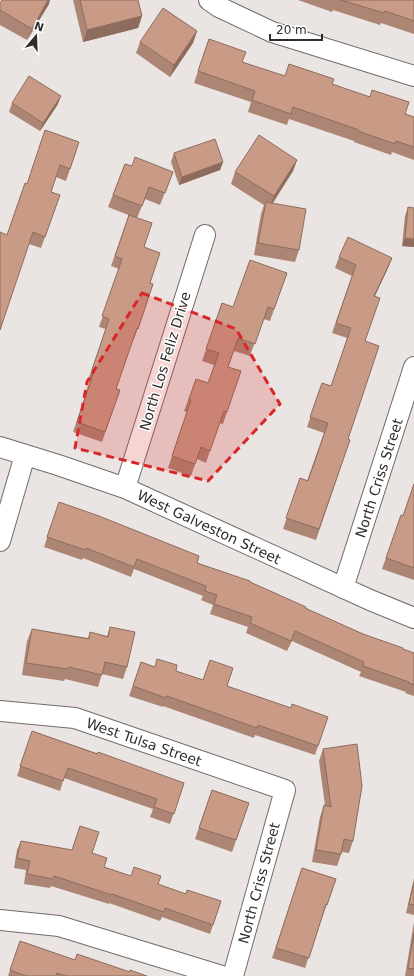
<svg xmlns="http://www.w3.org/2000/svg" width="414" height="976" viewBox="0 0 414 976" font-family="'DejaVu Sans',sans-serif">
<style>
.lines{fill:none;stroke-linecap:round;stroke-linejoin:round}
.minor-casing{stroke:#716c6a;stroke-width:22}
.minor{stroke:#fff;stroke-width:20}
.wall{fill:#ad8574}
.shaded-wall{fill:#8d6c5e}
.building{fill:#c99b87;stroke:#8d6c5e}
.marked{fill:#d62828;fill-opacity:0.2;stroke:#d62828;stroke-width:3;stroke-dasharray:8 5;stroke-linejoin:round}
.labels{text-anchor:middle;stroke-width:3;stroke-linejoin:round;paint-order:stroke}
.street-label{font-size:14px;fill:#302e2d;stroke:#fff}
</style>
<rect width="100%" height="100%" fill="#eae4e2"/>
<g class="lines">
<g class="minor-casing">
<path id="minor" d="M209,0L219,7L272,32L414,76
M0,447L58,465L125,488L370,600L414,618
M125,488L205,235
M0,541L25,455
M343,588L414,367
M0,711L75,718L285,790L233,976
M0,920L59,926L222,976"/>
</g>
<use href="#minor" class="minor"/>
</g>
<path class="wall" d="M73,0H138L142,16L138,28L83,42Z
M298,0H414V34L381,23L380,25L333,10L332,12Z
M0,3L49,4L27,40L0,25Z
M197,31L193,43L170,77L136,53L140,42Z
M209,39L242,62L284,76L332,84L414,117V160L392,152L391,155L354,142V141L289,119L287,125L248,112L251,102L194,83Z
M12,103L58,104L40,131L9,112Z
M79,142L66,181L56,177L51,192L60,195L41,248L29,244L7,235L26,184Z
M174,153L223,162L220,170L179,185L171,162Z
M297,160L293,171L273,203L299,250L295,262L254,255L261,214L264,205L231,184L235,172Z
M125,164L132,166L173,172L160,205L145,199L137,218L144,247L150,283L153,284L134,339H133L116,389L120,390L102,442L73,432L90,381L88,380L106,329L99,327L119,269L111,266L129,215L131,216L108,207Z
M408,207L414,247L402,246L405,216Z
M339,257L392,258L388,268L375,296L365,341L348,439L350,440L316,540L283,529L300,478L307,481L324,433L307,427L322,383L331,386L347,338L332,333L352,276L335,268Z
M287,273L270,321L263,319L250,356L234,351L228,367L227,412L223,424L219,423L206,463L197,459L191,476L168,468L187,412L184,411L196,379L208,383L214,365L202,361L222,303L233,307Z
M414,483V580L382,569L401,515L403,516Z
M59,502L197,563L250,582L305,608L363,634L414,653V696L405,693L406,692L359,676L361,672L292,641L287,651L246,633L248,627L210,614L213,605L201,600L203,596L134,569L131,577L83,558L82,560L44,547Z
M110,627L127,667L123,679L102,674L98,687L65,679L64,681L22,675L27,641L32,629L88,638L90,632L107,636Z
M141,662L154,667L176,671L203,680L227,686L291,708L328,717L315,755L255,735L254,738L163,706V707L129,696Z
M32,731L184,783L170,824L150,817L153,809L64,778L60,791L17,776Z
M323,749L353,841L349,853L342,852L337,866L312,862L320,817L324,805H325L319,761Z
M212,790L249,803L232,852L195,839Z
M80,826L92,853L104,867L186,894L221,901L210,934L162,917L160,921L109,903V904L51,886L50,888L24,884L26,870L14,868L17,850L21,841L72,850Z
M302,868L336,879L323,915L305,968L272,958Z
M414,878V915L406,913Z
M414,922V976H405Z
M20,941L75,960L130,972L147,976H8Z"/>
<path class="shaded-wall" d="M48,0H50L49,4L27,40L32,29Z
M142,16L138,28L83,42L87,30Z
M197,31L193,43L170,77L174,65Z
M61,96L58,104L40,131L43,123Z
M297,160L293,171L269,208L274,196Z
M223,162L220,170L179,185L182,177Z
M405,238L414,239V247L402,246Z
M392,258L388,268L370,306L374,296Z"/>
<path class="building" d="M2,0H48L32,29L0,10V3Z
M80,0H138L142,16L87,30Z
M341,0H414V21L385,11L384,13Z
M163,8L197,31L174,65L140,42Z
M209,39L246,52L242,62L285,76L289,64L334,79L332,84L370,97L372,90L409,102L405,114L414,117V147L396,141L395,144L358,131L359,130L293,107L291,114L252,100L255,91L198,71Z
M29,76L61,96L43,123L12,103Z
M45,130L79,142L70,169L60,165L51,192L60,195L45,237L33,232L0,330V232L7,235L25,183L27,184Z
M259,135L297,160L274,196L235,172Z
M215,139L223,162L182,177L174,153Z
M135,157L173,172L165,193L149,187L142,206L113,195L125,164L132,166Z
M266,202L306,209L299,250L258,243Z
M408,207L414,208V239L405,238Z
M129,215L152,223L144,247L160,253L150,283L153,284L138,329L137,328L116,389L120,390L105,432L77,422L94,371L92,370L109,319L102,316L122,259L115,256Z
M348,237L392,258L374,296L380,298L365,341L379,346L348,439L350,440L319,529L286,518L300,478L308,481L328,423L310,417L322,383L331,386L351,328L336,323L356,265L339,257Z
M250,260L287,273L274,309L268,307L255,344L238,338L228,367L241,371L227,412L224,411L210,451L201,447L195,464L172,456L191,400L189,399L196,379L208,383L219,353L206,349L222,303L233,307Z
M414,484V568L386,558L401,515L403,516Z
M59,502L99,516L199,556L197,563L250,581V582L306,607L305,608L363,634L403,648V649L414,653V685L409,683V682L363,666L364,662L295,631L291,641L250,623L252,617L214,604L217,595L205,591L206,586L137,559L134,567L86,548L85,550L47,537Z
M110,627L135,632L127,667L105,662L102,675L69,667L68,669L26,663L32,629L89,639L90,632L108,637Z
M157,659L177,665L176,671L203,680L210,660L233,668L227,686L291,708L292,704L328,717L318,746L258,725L257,728L167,696L166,698L133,686L141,662L155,667Z
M32,731L97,754L98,752L184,783L174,814L154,807L157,799L68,768L63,781L20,766Z
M357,744L362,786L353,841L344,839L341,854L316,850L324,805L331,807L323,749Z
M212,790L249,803L236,840L199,828Z
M80,826L99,832L92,853L107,858L104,867L131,876L134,867L161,876L158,884L186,894L187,890L221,901L213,925L165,908L164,912L112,894V895L54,876L53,879L27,874L30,861L17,858L21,841L72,850Z
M302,868L336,879L327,905L326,904L309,958L276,948Z
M414,882V905L409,904Z
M414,933V969L408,968Z
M20,941L75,960L77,954L130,972V970L147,976H66L57,973L56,976H26L10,970Z"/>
<path class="marked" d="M142,293L236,329L280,404L208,481L75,448L87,382Z"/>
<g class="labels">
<g class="street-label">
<text transform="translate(165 361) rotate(-73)" y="5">North Los Feliz Drive</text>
<text transform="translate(379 478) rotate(-72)" y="5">North Criss Street</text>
<text transform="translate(209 527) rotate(25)" y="5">West Galveston Street</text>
<text transform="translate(144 742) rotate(19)" y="5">West Tulsa Street</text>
<text transform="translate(259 883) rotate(-75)" y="5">North Criss Street</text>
</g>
</g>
<g transform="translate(36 36) rotate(19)" stroke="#ffffff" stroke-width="3" paint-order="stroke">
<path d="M0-3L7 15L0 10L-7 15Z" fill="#302e2d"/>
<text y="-6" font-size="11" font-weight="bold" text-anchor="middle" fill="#302e2d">N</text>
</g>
<path d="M270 34v6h52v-6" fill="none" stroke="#302e2d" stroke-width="2"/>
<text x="276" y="34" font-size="12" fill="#302e2d" stroke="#ffffff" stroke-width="3" paint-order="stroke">20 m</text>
</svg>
